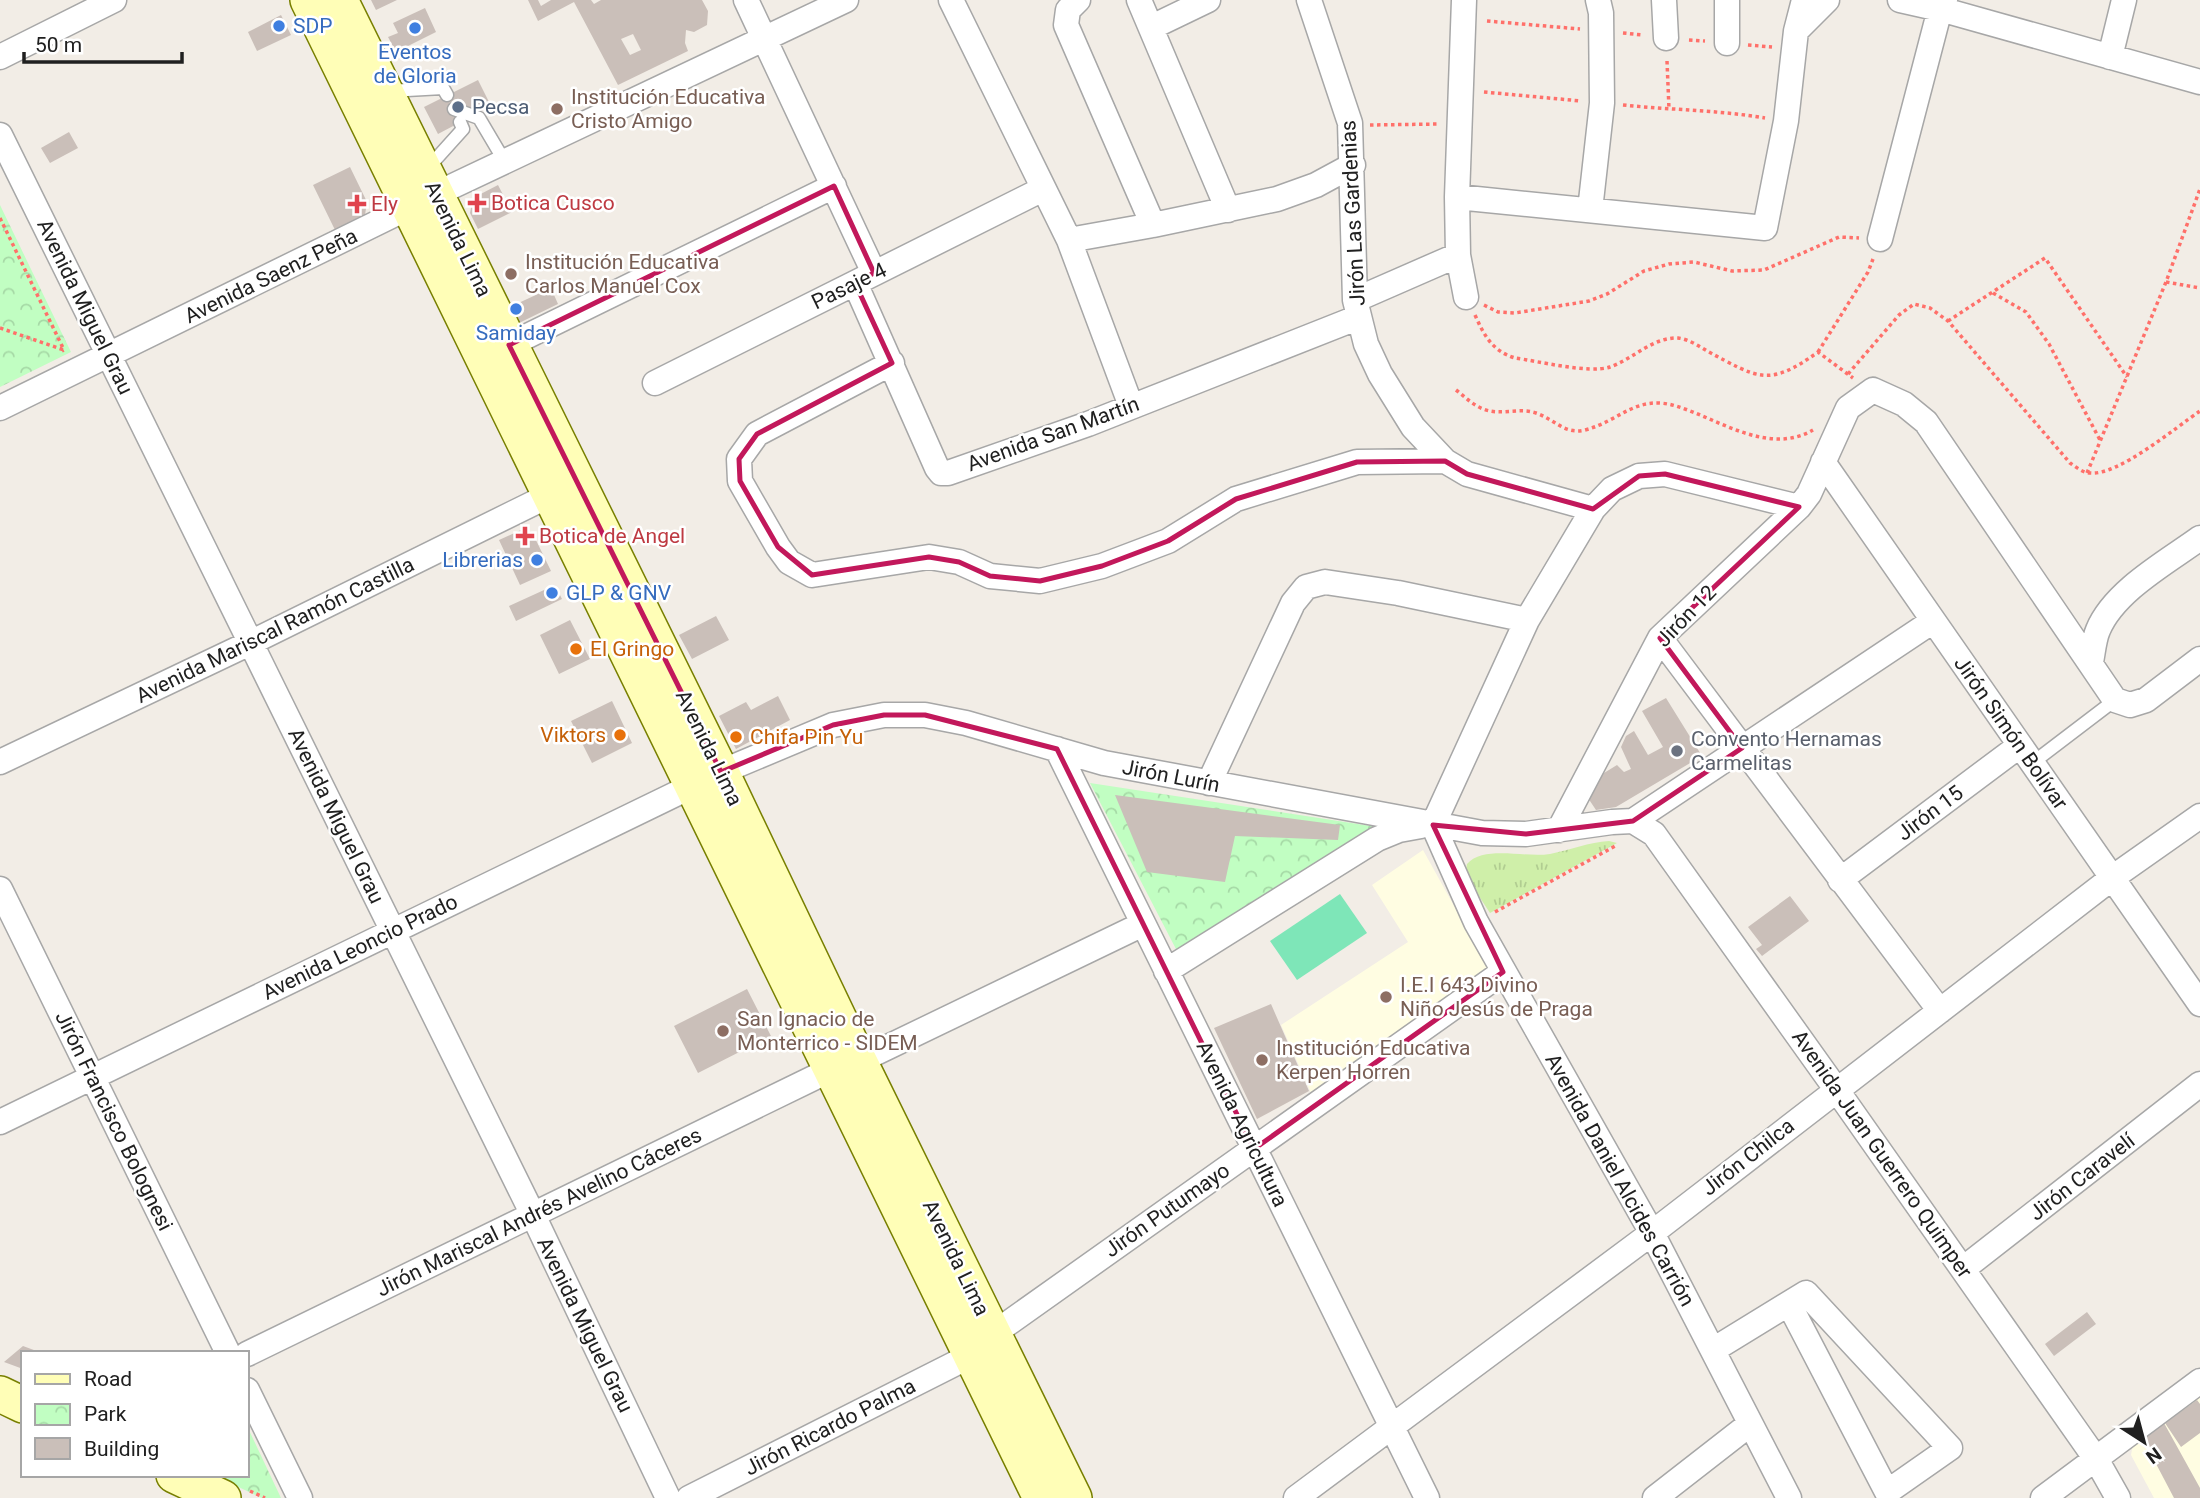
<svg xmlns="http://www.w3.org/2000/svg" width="2200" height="1498" viewBox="0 0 2200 1498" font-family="Roboto,sans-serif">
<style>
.education{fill:#fffde2}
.grass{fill:url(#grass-tufts)}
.park{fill:url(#park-crowns)}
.pitch{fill:#7ee6b8}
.building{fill:#cabfb9;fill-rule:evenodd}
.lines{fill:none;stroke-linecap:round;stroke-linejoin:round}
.lane-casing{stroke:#a7a7a7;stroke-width:15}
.street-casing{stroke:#a7a7a7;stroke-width:27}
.secondary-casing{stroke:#787f00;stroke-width:38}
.path{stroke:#ff706a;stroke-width:3.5;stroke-dasharray:3.5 3.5;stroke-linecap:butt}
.lane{stroke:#fff;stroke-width:12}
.street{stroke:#fff;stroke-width:24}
.secondary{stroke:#fffeb7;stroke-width:35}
.marked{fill:none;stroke:#c2185b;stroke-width:5;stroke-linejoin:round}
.shop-dot{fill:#3f7fe0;stroke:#fff;stroke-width:2.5}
.service-dot{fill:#5c6f8a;stroke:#fff;stroke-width:2.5}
.education-dot{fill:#8d6e63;stroke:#fff;stroke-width:2.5}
.health-dot{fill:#e0444e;stroke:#fff;stroke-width:2.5}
.food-dot{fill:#e8710a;stroke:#fff;stroke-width:2.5}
.worship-dot{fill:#6b7280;stroke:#fff;stroke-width:2.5}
.labels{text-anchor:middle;stroke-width:5;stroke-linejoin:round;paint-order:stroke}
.shop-label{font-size:21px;fill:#366cbe;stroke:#fff;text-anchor:start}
.education-label{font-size:21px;fill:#785e54;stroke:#fff;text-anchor:start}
.service-label{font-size:21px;fill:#4e5e75;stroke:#fff;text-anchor:start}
.health-label{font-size:21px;fill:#be3a42;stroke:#fff;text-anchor:start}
.street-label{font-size:21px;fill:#202020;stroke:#fff}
.food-label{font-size:21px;fill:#c56008;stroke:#fff;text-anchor:start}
.worship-label{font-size:21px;fill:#5b616d;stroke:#fff;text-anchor:start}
</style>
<defs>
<pattern id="grass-tufts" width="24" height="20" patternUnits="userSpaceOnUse" patternTransform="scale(1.75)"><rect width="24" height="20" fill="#cfefa9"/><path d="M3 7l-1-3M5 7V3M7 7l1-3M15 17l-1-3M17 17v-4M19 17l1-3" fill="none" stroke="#b1cd91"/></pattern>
<pattern id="park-crowns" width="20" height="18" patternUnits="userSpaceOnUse" patternTransform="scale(1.75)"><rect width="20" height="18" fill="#c1fec2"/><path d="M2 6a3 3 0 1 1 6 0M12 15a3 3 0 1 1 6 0" fill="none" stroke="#a6d9a6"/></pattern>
</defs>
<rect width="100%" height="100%" fill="#f2ede6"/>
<path class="education" d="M1423,850L1489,969L1311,1093L1281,1025L1408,942L1372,885Z
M2200,1395V1498H2154L2131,1455L2133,1444Z"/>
<path class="grass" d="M1609,841L1617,843L1490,913L1465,875L1467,864C1484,845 1524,858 1550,854C1570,850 1589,842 1609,841Z"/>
<path class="park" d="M0,205L71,352L0,387Z
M1090,783L1384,828L1177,951Z
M247,1426L281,1498H262L213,1475H247Z"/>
<path class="pitch" d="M1340,894L1367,933L1297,980L1270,941Z"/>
<path class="building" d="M371,0H397L376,10Z
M528,0H538L541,6L551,0H591L594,4L601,0H702L708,11L707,25L694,32L686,30L685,43L688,51L618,85L574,2L538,21ZM633,34L641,50L630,55L621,39Z
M425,8L436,32L396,52L388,37L398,33L393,23Z
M281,15L291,35L257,51L248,32Z
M478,80L491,106L438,134L424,107Z
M69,132L78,148L50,163L41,148Z
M350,167L367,202L365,215L335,230L313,185Z
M498,185L512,212L478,229L470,213L473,198Z
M551,288L558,304L519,323L512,306Z
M523,529L532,532L551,571L520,585L499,540Z
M555,585L562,599L516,621L509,606Z
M716,616L729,640L692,659L679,635Z
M570,620L590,659L559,674L540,635Z
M778,696L790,720L736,749L719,716L746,702L751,710Z
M1666,698L1702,756L1616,807L1596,810L1588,798L1604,773L1617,765L1624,772L1631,769L1621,747L1626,736L1634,731L1648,755L1663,747L1642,711Z
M612,701L632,743L592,763L571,721Z
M1115,795L1340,825L1338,840L1235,836L1225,882L1147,872Z
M1790,896L1809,921L1762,956L1756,949L1762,945L1748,927Z
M747,989L771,1036L698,1073L674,1026Z
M1271,1004L1309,1091L1257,1119L1214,1028Z
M2087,1312L2096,1324L2054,1356L2045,1344Z
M23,1346L42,1353H23V1369L4,1362Z
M2197,1400L2200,1404V1433L2181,1447L2165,1423Z
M2164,1423L2200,1488V1498H2174L2143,1439Z"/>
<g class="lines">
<g class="lane-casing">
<path id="lane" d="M389,91L443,88L447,95
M454,109L479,118L505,162
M427,169L463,129L460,122
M2031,764L2115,700"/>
</g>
<g class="street-casing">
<path id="street" d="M746,0L874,273
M951,0L1069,240L1131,406
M1078,0L1068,10L1066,25L1153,225
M1139,0L1228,210
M1309,0L1350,123L1355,300L1366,344L1380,374L1413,427L1445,461L1467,474L1593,509
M1464,0L1457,197L1458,255L1466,297
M1664,0L1666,38
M1900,0L1940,9L2200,82
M1152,27L1208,0
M1798,29L1827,0
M1727,43V0
M0,57L114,0
M2110,57L2124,0
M0,135L533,1215L668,1498
M1457,197L1765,228L1786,121L1796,31L1804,0
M1590,210L1602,103L1601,13L1598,0
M1880,239L1940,9L1945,0
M1069,240L1153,225L1277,199L1316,185L1353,165
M855,283L937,468L941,473H948L1088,424L1359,317
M1355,300L1458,255
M509,345L834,186
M892,363L757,434L739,459L740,481L778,547L789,562L812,575L929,557L959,562L990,576L1040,581L1102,566L1168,541L1236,499L1357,462L1445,461
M655,383L1043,189
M0,408L436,194L846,0
M1823,462L2200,1004
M1660,638L1940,1011
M2091,662C2093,652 2094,639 2098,630C2114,591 2167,562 2200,538
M1057,749L1427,1498
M0,762L250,643L550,495
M1209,783L1293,603L1306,587L1325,582L1398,593L1527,620
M1633,821L1654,834L1836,1089L2096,1459L2118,1498
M1633,821L1933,621
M1433,825L1476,922L1652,1233L1789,1498
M1433,825L1527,620L1593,509L1612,489L1639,476L1665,474L1799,507
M1559,830L1660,638L1799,507L1809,494L1848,408L1873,390L1904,404L1926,422L2115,700L2130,705L2146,700L2200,659
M1840,880L2019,746
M0,889L228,1353
M1166,971L1377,839L1399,830L1421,826
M859,1061L1143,924
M0,1122L721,772L833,725L884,715H925L966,723L1104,763L1482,833L1526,834L1612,822L1633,821
M1963,1269L2200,1084
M1713,1350L1806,1293L1950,1448L1887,1492L1789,1304
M247,1354L832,1069
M247,1390L300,1498
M689,1498L972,1355L993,1334L1503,972
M1296,1498L1652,1233L2112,878L2200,816
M1655,1498L1750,1424
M2043,1498L2200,1381"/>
</g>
<g class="secondary-casing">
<path id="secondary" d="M308,0L1041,1498
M340,0L721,772L859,1061L1074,1498
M0,1394L23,1405
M174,1475L223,1498"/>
</g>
<path class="path" d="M1487,21L1580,29
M1623,33L1643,35
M1689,40L1705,41
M1748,45L1772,47
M1667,61L1669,109
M1484,92L1581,101
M1623,105C1671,110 1718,110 1765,118
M1370,125L1439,124
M0,218L64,350L62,351
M2166,282L2200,288
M1993,293L2026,312L2049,344L2100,440
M1484,305L1498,312L1515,313L1589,301L1607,294L1644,271L1669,264L1694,262L1732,271L1764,270L1839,237L1859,238
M1475,315C1484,335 1492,351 1515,358C1538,361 1589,374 1610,367C1633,359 1653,337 1678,338C1688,339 1699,346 1707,351C1758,378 1768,388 1818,352L1853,378
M1948,321L2045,258L2127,377
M0,328L64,350
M1818,352L1868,272L1873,259
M1848,374L1899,315L1914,304L1930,308L1948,321L2070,463C2076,467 2083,473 2090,473C2118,476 2175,428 2200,411
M1456,390C1465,397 1473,405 1483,409C1500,416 1519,407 1536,413C1554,419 1565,435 1585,430C1620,421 1636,394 1676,406C1719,419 1768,456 1813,430
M2087,473L2166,282L2200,189
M1495,912L1617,845
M250,1491L265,1498"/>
<use href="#lane" class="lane"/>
<use href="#street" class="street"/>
<use href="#secondary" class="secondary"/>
</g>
<path class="marked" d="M834,186L874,273L855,283L892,363L757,434L739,459L740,481L778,547L812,575L929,557L959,562L990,576L1040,581L1102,566L1168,541L1236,499L1357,462L1445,461L1467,474L1593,509L1639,476L1665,474L1799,507L1660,638L1742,748L1633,821L1526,834L1433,825L1503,972L1254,1149L1057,749L925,715H884L833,725L721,772L509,345Z"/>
<g class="shop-dot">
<circle cx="279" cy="26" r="7"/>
<circle cx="415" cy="28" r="7"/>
<circle cx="516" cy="309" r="7"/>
<circle cx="537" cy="560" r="7"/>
<circle cx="552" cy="593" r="7"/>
</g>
<circle class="service-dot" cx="458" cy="107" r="7"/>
<g class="education-dot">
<circle cx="557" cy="109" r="7"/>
<circle cx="511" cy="274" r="7"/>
<circle cx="1386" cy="997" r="7"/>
<circle cx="723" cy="1031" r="7"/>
<circle cx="1262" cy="1060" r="7"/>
</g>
<g class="health-dot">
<path d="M473.5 192.5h7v7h7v7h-7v7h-7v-7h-7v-7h7z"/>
<path d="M353.5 193.5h7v7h7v7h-7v7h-7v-7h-7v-7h7z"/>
<path d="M521.5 525.5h7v7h7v7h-7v7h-7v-7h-7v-7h7z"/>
</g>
<g class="food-dot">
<circle cx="576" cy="649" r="7"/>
<circle cx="620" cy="735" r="7"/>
<circle cx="736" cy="737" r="7"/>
</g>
<circle class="worship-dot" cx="1677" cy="751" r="7"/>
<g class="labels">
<g class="shop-label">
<text x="293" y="33">SDP</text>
<text x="415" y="59" text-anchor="middle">Eventos<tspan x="415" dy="24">de Gloria</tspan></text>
<text x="516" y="340" text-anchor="middle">Samiday</text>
<text x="523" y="567" text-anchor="end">Librerias</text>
<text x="566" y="600">GLP &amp; GNV</text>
</g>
<g class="education-label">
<text x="571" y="104">Institución Educativa<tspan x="571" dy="24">Cristo Amigo</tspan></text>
<text x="525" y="269">Institución Educativa<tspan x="525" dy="24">Carlos Manuel Cox</tspan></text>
<text x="1400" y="992">I.E.I 643 Divino<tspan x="1400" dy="24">Niño Jesús de Praga</tspan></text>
<text x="737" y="1026">San Ignacio de<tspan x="737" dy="24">Monterrico - SIDEM</tspan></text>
<text x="1276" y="1055">Institución Educativa<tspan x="1276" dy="24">Kerpen Horren</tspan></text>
</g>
<g class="service-label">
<text x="472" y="114">Pecsa</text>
</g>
<g class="health-label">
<text x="491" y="210">Botica Cusco</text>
<text x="371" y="211">Ely</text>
<text x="539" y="543">Botica de Angel</text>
</g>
<g class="street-label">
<text transform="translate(1353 213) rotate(-93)" y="7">Jirón Las Gardenias</text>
<text transform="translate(458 239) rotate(64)" y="7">Avenida Lima</text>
<text transform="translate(271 276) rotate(-26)" y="7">Avenida Saenz Peña</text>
<text transform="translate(849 286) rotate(-26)" y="7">Pasaje 4</text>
<text transform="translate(85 307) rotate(64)" y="7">Avenida Miguel Grau</text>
<text transform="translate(1053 434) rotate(-20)" y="7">Avenida San Martín</text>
<text transform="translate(1686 616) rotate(-46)" y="7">Jirón 12</text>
<text transform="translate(275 630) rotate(-26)" y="7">Avenida Mariscal Ramón Castilla</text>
<text transform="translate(2011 733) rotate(55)" y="7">Jirón Simón Bolívar</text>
<text transform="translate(709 748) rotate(64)" y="7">Avenida Lima</text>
<text transform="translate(1171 776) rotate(11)" y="7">Jirón Lurín</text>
<text transform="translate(1930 813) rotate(-37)" y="7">Jirón 15</text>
<text transform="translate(336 816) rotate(64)" y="7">Avenida Miguel Grau</text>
<text transform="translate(360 947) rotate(-26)" y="7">Avenida Leoncio Prado</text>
<text transform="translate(114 1121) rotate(64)" y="7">Jirón Francisco Bolognesi</text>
<text transform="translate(1242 1124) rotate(64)" y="7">Avenida Agricultura</text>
<text transform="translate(1882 1154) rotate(55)" y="7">Avenida Juan Guerrero Quimper</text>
<text transform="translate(1748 1157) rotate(-38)" y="7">Jirón Chilca</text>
<text transform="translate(2082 1177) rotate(-38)" y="7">Jirón Caravelí</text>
<text transform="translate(1620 1180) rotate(61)" y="7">Avenida Daniel Alcides Carrión</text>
<text transform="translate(1167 1210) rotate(-35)" y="7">Jirón Putumayo</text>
<text transform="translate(539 1212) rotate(-26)" y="7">Jirón Mariscal Andrés Avelino Cáceres</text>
<text transform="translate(956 1258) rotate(64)" y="7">Avenida Lima</text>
<text transform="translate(585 1325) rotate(64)" y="7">Avenida Miguel Grau</text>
<text transform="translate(830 1427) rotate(-27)" y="7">Jirón Ricardo Palma</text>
</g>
<g class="food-label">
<text x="590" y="656">El Gringo</text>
<text x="606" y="742" text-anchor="end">Viktors</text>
<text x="750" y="744">Chifa Pin Yu</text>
</g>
<g class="worship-label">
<text x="1691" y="746">Convento Hernamas<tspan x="1691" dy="24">Carmelitas</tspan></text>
</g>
</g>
<rect x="21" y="1351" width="228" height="126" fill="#ffffff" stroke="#a6a6a6" stroke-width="2"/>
<rect x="35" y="1374" width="35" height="10" fill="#fffeb7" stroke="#a6a6a6" stroke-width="2"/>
<text x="84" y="1386" font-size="21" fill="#202020">Road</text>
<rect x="35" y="1404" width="35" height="21" fill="url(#park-crowns)" stroke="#a6a6a6" stroke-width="2"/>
<text x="84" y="1421" font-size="21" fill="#202020">Park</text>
<rect x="35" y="1438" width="35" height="21" fill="#cabfb9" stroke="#a6a6a6" stroke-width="2"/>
<text x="84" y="1456" font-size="21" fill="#202020">Building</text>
<g transform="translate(2144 1442) rotate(144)" stroke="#ffffff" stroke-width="5" paint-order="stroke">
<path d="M0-5L12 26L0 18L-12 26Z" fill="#202020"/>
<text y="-10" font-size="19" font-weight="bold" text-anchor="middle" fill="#202020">N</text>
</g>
<path d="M24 52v10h158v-10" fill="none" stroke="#202020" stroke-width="3.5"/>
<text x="35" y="52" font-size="21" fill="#202020" stroke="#ffffff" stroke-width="5" paint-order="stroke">50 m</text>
</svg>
